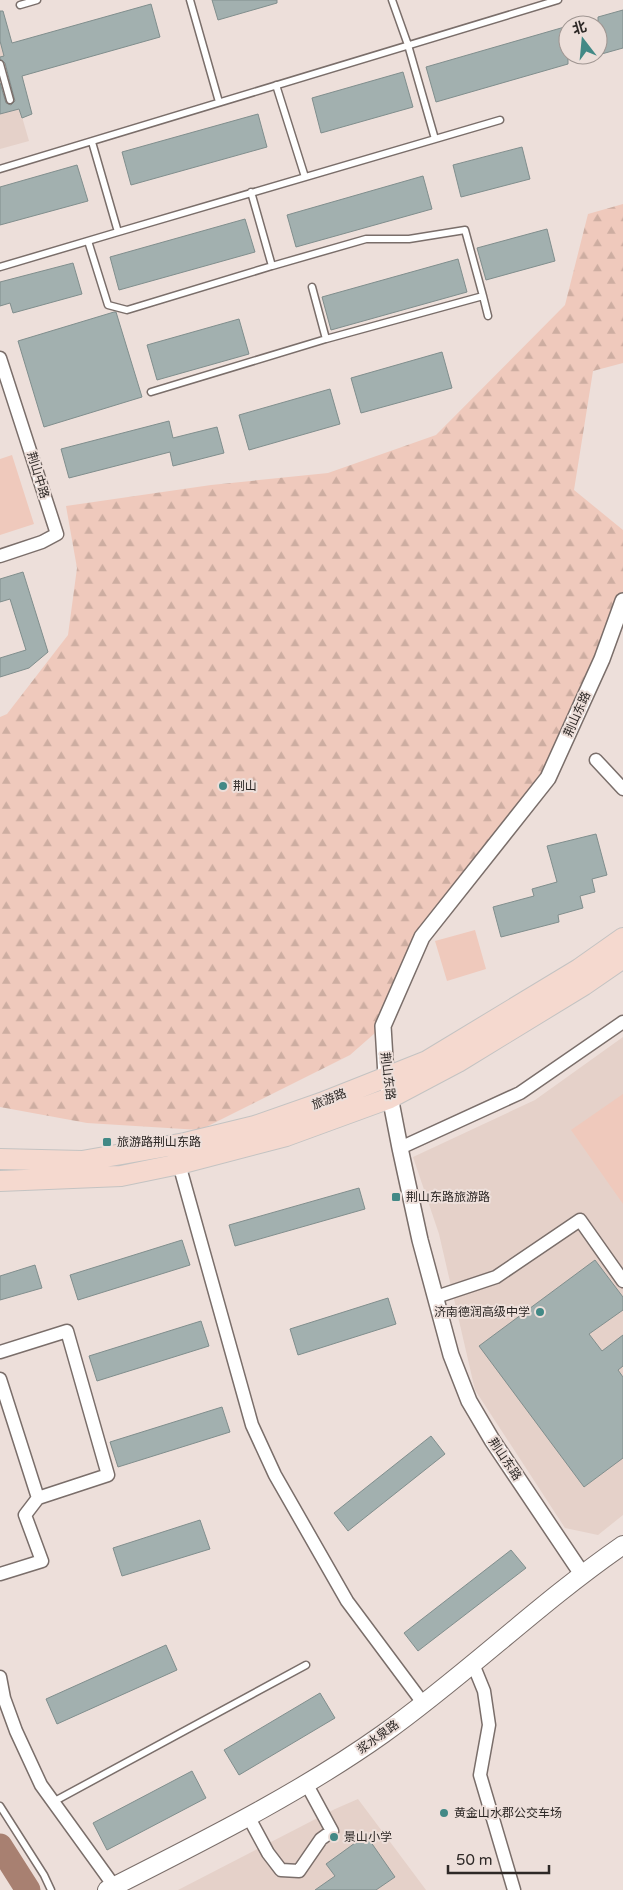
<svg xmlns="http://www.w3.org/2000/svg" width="623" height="1890" viewBox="0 0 623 1890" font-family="'Varela Round','Noto Sans SC',sans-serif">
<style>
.built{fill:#e5d1c9}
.forest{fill:url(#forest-firs)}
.garden{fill:#efc9bc}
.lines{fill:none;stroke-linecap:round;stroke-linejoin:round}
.river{stroke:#a88071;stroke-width:25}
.building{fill:#a2b0af;stroke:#808e8d}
.service-casing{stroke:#7a6e6a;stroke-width:9}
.minor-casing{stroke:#7a6e6a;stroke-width:15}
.tertiary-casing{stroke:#7a6e6a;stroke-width:18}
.secondary-casing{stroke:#7a6e6a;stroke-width:20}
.primary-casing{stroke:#c4c3c2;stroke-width:22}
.service{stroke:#fff;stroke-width:6}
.minor{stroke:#fff;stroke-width:12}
.tertiary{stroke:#fff;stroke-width:15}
.secondary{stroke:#fff;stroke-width:18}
.primary{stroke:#f5d9cf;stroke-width:20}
.poi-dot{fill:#428986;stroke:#eddfda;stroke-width:2}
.labels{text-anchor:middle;stroke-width:4;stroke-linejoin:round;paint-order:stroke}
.street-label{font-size:12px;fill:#2d2826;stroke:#eddfda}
.poi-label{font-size:12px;fill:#2d2826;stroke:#eddfda;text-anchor:start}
</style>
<defs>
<pattern id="forest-firs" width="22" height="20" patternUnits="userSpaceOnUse" patternTransform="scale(1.25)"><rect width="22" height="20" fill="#efc9bc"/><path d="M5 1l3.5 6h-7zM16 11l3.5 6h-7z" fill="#cdada1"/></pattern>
</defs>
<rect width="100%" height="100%" fill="#eddfda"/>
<path class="built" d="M0,41L29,141L0,149Z
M623,1037V1515L598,1535L565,1528L475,1390L439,1234L413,1157L535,1100Z
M358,1799L426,1890H178L335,1809Z"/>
<path class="forest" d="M623,204V363L593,371L574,490L623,530V601L548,778L422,937L383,1026L350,1055L200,1130L87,1123L0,1107V717L7,714L68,635L77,568L66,506L211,485L328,473L436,435L565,305L588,214Z"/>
<path class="garden" d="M12,455L34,524L0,535V459Z
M475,930L486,969L447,981L435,941Z
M623,1094V1204L571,1130Z"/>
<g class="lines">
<path class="river" d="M0,1846L28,1890"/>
</g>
<path class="building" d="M212,0H277V3L218,20Z
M151,4L160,37L22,76L32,114L22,118L19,109L0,114V83L6,103L11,105L15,101L5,63L0,59V57L4,56L0,41V11H3L12,43Z
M623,10V48L598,55V17Z
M568,26V64L436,102L426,67Z
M403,72L413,107L321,133L312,98Z
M258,114L267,147L131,185L122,152Z
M522,147L530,179L461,197L453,165Z
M77,165L88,201L0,225V187Z
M423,176L432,209L296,247L287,215Z
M245,219L255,252L119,290L110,257Z
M547,229L555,261L486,280L477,248Z
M458,259L467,292L331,330L322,297Z
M73,263L82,294L13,313L10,303L0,306V282Z
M114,312H116L142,397L44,427L18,341Z
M239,319L249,354L157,380L147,345Z
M442,352L452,388L361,413L351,378Z
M330,389L340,424L249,450L239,415Z
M169,421L173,438L217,427L224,453L173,466L170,452L69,478L61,449Z
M23,572L48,652L29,668L0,677V658L26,650L10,599L0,602V579Z
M596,834L607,875L592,879L595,892L580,896L583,908L558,915L559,922L501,937L493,907L534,896L532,889L557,882L547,846Z
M359,1188L365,1209L235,1246L229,1225Z
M182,1240L190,1265L78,1300L70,1275Z
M595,1260L623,1297V1310L589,1334L602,1351L623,1335V1366L618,1370L623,1377V1458L584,1487L479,1346Z
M35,1265L42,1288L0,1300V1276Z
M388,1298L396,1324L298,1355L290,1329Z
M201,1321L209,1346L97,1381L89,1356Z
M222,1407L230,1432L118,1467L110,1442Z
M431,1436L445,1454L348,1531L334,1513Z
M200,1520L210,1549L122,1576L113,1548Z
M511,1550L526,1568L418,1651L404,1633Z
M166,1645L177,1670L57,1724L46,1699Z
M320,1693L335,1718L239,1775L224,1750Z
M192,1771L206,1798L107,1850L93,1823Z
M366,1835L395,1877L376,1890H315L335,1876L326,1864Z"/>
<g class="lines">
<g class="service-casing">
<path id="service" d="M190,0L219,102
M392,0L408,45L435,139
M20,5L37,0
M0,64L10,100
M276,85L305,177
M0,169L558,0
M118,232L500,120
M88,241L108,305L127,310L272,266L251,192
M272,266L366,239H409L465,230L483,296
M0,267L118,232L92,142
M312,287L326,339
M151,392L326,339L483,296L488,316
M53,1802L306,1665
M0,1806L44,1875L51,1890"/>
</g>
<g class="minor-casing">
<path id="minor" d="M0,358L57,534L42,542L0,556
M596,760L623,789
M400,1148L520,1093L623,1022
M179,1164L252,1425L275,1475L347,1601L423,1703
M436,1297L496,1277L580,1220L623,1281
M0,1352L67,1331L108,1475L38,1498
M0,1379L38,1498L25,1515L42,1561L0,1574
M473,1664L484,1691L489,1725L480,1775L514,1890
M0,1677L4,1698L16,1731L41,1785L114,1886
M248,1816L268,1853L281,1870L299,1871L321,1839L332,1831L306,1783"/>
</g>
<g class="tertiary-casing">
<path id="tertiary" d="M582,1574L492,1440L469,1401L451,1355L420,1240L400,1148L386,1076L383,1026L422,937L548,778L602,659L623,601"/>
</g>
<g class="secondary-casing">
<path id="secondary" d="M107,1890C201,1842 297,1795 383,1734C466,1675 539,1603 623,1545"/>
</g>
<g class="primary-casing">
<path id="primary" d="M0,1159L82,1161L185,1143L255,1126L321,1103L427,1061L579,969L623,938
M0,1181L121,1176L179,1164L286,1136L390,1098L458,1062L584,985L623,958"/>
</g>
<use href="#service" class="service"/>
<use href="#minor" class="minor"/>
<use href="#tertiary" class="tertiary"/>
<use href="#secondary" class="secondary"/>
<use href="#primary" class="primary"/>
</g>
<g class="poi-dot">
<circle cx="223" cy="786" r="5"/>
<rect x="102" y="1137" width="10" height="10" rx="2.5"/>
<rect x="391" y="1192" width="10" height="10" rx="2.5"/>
<circle cx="540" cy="1312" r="5"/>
<circle cx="444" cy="1813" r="5"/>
<circle cx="334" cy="1837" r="5"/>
</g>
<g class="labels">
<g class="street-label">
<text transform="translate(38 475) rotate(73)" y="4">荆山中路</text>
<text transform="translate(577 714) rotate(-66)" y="4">荆山东路</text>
<text transform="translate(388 1076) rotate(83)" y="4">荆山东路</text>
<text transform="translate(329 1099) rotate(-21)" y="4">旅游路</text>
<text transform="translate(505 1459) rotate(56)" y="4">荆山东路</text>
<text transform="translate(378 1737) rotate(-36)" y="4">浆水泉路</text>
</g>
<g class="poi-label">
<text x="233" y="790">荆山</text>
<text x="117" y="1146">旅游路荆山东路</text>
<text x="406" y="1201">荆山东路旅游路</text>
<text x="530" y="1316" text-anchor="end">济南德润高级中学</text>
<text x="454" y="1817">黄金山水郡公交车场</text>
<text x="344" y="1841">景山小学</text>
</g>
</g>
<g transform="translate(583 40) rotate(344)"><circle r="24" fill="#eddfda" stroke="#a09692"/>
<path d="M0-4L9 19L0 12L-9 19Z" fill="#428986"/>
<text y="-8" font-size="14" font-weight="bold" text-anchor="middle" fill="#2d2826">北</text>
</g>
<path d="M448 1865v8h101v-8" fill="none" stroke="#2d2826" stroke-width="2.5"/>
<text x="456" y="1865" font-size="15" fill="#2d2826" stroke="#eddfda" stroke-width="4" paint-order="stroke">50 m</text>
</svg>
